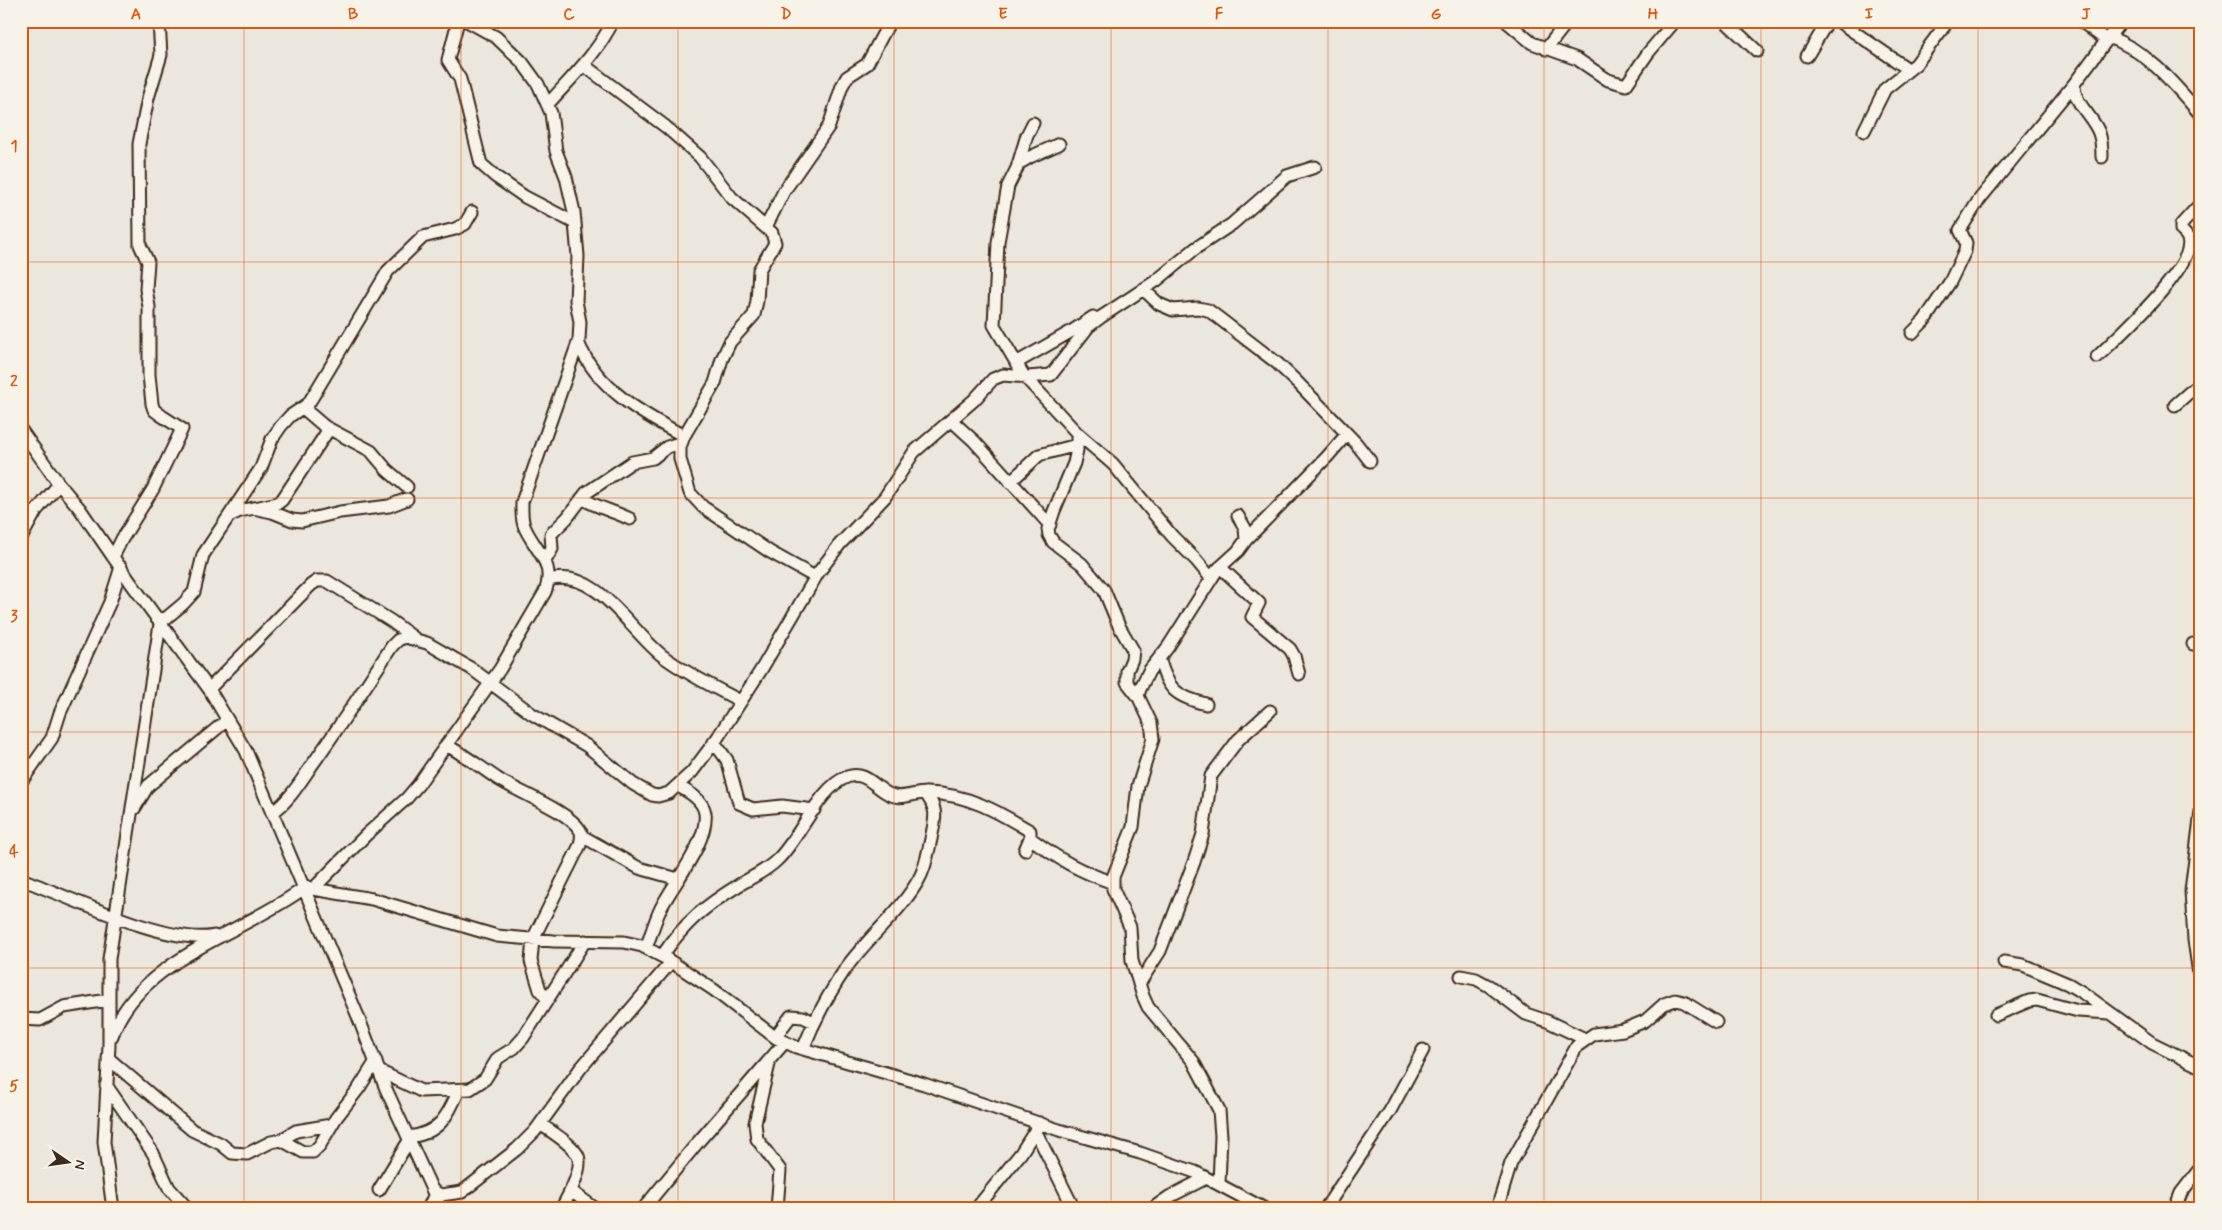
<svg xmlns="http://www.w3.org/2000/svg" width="2222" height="1230" viewBox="0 0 2222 1230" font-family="Mynerve,sans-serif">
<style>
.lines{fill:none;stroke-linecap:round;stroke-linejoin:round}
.street-casing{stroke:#3b2a1e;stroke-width:15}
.street{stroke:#f7f3e8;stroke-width:11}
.grid{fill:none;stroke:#df570d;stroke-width:1;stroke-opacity:0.55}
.neatline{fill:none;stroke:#df570d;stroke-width:2}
.grid-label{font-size:16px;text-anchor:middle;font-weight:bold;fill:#df570d}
</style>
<rect width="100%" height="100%" fill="#ece7dc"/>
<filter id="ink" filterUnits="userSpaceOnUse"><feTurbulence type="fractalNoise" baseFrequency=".02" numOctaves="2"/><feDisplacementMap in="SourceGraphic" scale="10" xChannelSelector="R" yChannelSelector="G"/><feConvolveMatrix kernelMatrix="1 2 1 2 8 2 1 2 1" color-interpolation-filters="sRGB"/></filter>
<g filter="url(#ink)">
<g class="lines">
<g class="street-casing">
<path id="street" d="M458,21L448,60L460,79L481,164L496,177L525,197L575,223
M1506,21L1532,43L1577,59L1608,80L1626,85L1648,53L1675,21
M1725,21L1757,51
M1838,21L1908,69
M2081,21L2106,40
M2108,37C2147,50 2175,85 2201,115
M1546,49L1568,21
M1807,56L1828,21
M585,66L666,127L700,157L732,198L772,233L775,243L759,270L757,301L754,315L730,342L722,359L715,383L684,436L680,447V459L690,493L703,507L770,552L815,577
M548,104C572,77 597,54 613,21
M1033,123L1027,135L1017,168L1008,186L998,242L994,325L1024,376L1077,433L1113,464L1172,536L1196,560L1211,578
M1864,131L1885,89L1916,64L1948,21
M2102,157C2102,149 2102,141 2099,133C2093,116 2073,103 2074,84L2121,21
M1018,164L1030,157L1059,144
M766,227L784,191L829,126L842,86L847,77L867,64L890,21
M1143,289L1159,304L1173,310L1198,308L1208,310L1220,319L1277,363L1297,382L1355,442L1370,461
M1912,333L1924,321L1950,282L1965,251L1966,243L1960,230L1979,200L2074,84
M578,342C596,388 642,414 684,436
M2097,357C2116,338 2197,266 2188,239C2187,235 2183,232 2181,230V225L2201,203
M1016,363L1072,331L1093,317
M2175,405L2201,382
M303,408L324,426L371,451L387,470L407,487
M951,420L974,441L1050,525
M21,430L59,484L80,509L131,583L209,689L246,751L357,1014L386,1089L441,1209
M1077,433V450L1074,463L1054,511L1048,529L1049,535L1053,542L1082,564L1104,590L1119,626L1133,650L1132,659L1127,671V682L1138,696
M1010,482L1039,455L1077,445
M582,498C597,508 614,511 630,519
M253,508L272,512L292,520L302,521L340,512L389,506L407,499
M229,516L240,511L278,503L282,500L329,429
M21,538L36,511L59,484
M1246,540L1327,457L1347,434
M113,557L122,539L153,489L182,429L162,416L154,410L152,404L149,375V307L146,289L148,262L140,245L139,144L148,98L161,55L159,21
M545,561L552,549L551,534L567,518L586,493L632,462L653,458L667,447L682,442
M1220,567L1259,603L1252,617L1290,649L1294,656L1299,674
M549,580C598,567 630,632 664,657C687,674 714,687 740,701
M156,618L165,619L183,604L194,592L203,555L261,468L272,439L281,426L290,416L308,404L313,396L388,271L423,237L455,229L465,224L472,212
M2193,644L2201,645
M1159,658C1168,689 1174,696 1206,704
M209,689L311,585L317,581H327L391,621L414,638
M714,742L727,760L739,803L753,809L782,806L814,810
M446,745C465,755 480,767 498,779C518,792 568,811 580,830C583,835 581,839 580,845L533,939L531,961L540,990L547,999
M21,782L52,738L60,713L110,602L121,567
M134,809L148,786L227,720
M2201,811L2191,891L2194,940L2201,988
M273,812C289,801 301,781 312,765C340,726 366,686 392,646L398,640L405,637L427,643L472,669L532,714L587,746L633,784L652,795L658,796L669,793L692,772L716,740L761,670L818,573L840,544L885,497L914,452L974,400L993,379L1003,375L1028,377L1051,375L1089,326L1101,317L1156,281L1196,248L1232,224L1287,176L1315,167
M582,836L639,868L678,879
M1030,838C1060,860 1077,870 1113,883
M21,879C67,896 169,946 214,936
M303,885L313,889L372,899L497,936L554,941L624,942L642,946L667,959L714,990L776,1038L796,1047L924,1084L1059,1130L1140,1153L1195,1172L1265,1209
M313,889L366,835L407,798L418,785L500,669L545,592C556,563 536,552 525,528C521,520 522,511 522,502L579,340L580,322L576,301L578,256L574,212L566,177L556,151L551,113L538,84L522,62L496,37L467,21
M646,948C651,935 655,920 661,908C673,884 709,841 705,813C703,800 689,792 678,786
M662,956C685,922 705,906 739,885C752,877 766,871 777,860C799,840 819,787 847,777C867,770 875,789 891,795C904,800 914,792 928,793C967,794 997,811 1030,831V838L1025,850
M2004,962L2023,965L2068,984L2083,993L2152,1043L2201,1067
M1461,976L1476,979L1489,986L1526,1014L1547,1021L1585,1039
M1139,984L1160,951L1194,862L1203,834L1211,776L1238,740L1270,711
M1996,1015L2029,1001L2037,1000L2078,1011L2110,1013
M21,1019L40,1020L64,1007L108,1000
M112,1036C138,959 244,933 304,888
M775,1037L791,1016L803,1017L814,1022
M803,1049C814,1021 829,993 846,968C868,937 900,913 919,879C926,867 928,852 931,839C935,818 939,810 925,793
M108,1058L192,1130L221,1144L232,1153L247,1154L271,1142L281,1140L303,1152H313L320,1145L336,1118L359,1088L376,1061
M769,1064L755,1123L757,1139L780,1170L777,1209
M379,1071L421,1091L470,1089L485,1079L498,1058L514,1048L523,1038L585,941
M106,1085L153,1153L169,1188L188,1209
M540,1124C552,1132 569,1142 577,1154C585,1166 568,1197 561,1209
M1035,1130L1074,1209
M408,1137C439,1134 448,1116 459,1090
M281,1140L296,1131L331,1125
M1219,1184L1221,1136L1219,1110L1193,1061L1148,1007L1143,996L1132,961L1130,927L1113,889V877L1133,827L1138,786L1153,739L1151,723L1138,696L1140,689L1149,671L1168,647L1217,570L1238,551L1246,540L1245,528L1238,516
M379,1190L410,1139
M433,1191L441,1195L462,1192L517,1149L535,1131L580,1069L671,962
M571,1191L596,1209
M113,1209L104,1142L109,1045V959L160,624
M428,1209L435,1194
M643,1209L699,1141L785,1042
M976,1209L1021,1153L1040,1123
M1152,1209L1169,1197L1206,1178
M1325,1209L1390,1111L1423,1050
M1497,1209L1511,1163L1577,1046L1594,1034L1623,1030L1645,1021L1664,1004L1675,1000L1684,1002L1716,1022
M2175,1209L2181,1193L2201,1167"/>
</g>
<use href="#street" class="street"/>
</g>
</g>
<path class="grid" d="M244,21V1209M461,21V1209M678,21V1209M894,21V1209M1111,21V1209M1328,21V1209M1544,21V1209M1761,21V1209M1978,21V1209M21,262H2201M21,498H2201M21,732H2201M21,968H2201"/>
<rect width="2222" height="1230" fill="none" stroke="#f7f3e8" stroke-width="55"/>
<g transform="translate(68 1162) rotate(103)" stroke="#f7f3e8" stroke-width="4" paint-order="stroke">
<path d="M0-4L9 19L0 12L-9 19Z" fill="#3b2a1e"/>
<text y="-8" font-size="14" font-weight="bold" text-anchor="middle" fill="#3b2a1e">N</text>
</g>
<rect x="28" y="28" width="2166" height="1174" class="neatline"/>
<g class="grid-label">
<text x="136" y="19">A</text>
<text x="353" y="19">B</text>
<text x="569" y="19">C</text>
<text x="786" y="19">D</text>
<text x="1003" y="19">E</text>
<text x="1219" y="19">F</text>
<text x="1436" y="19">G</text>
<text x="1653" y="19">H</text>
<text x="1869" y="19">I</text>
<text x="2086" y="19">J</text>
<text x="14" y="151">1</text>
<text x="14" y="386">2</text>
<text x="14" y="621">3</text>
<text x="14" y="856">4</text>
<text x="14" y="1091">5</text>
</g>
</svg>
